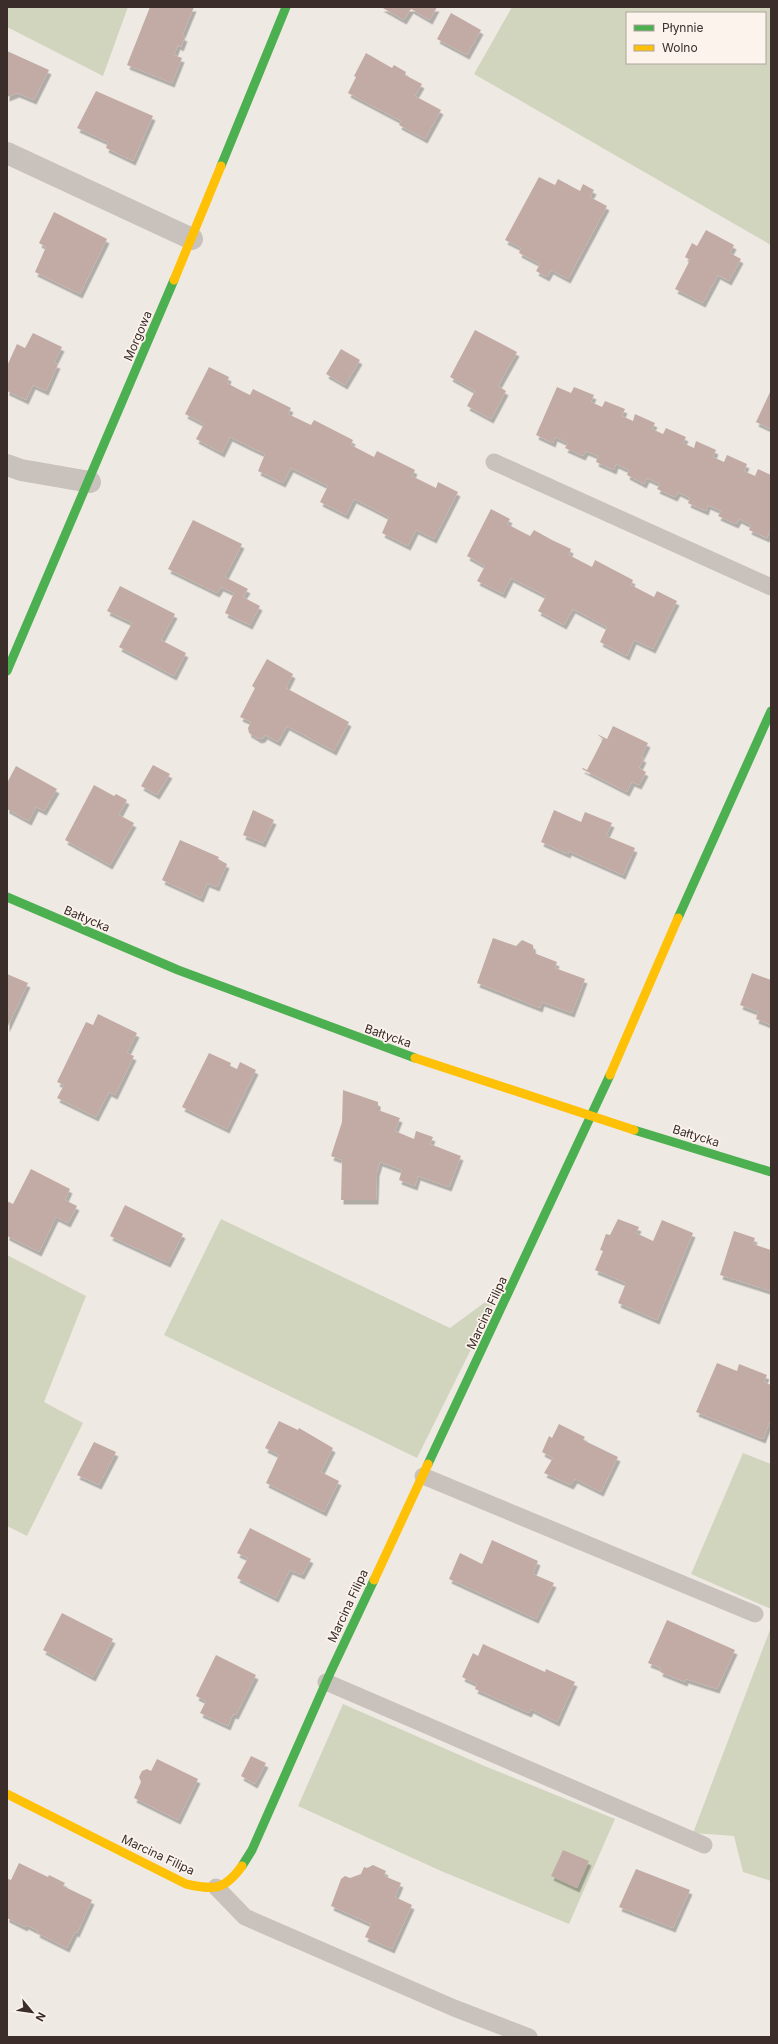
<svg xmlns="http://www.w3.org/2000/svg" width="778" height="2044" viewBox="0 0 778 2044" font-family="Inter,sans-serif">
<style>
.green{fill:#d2d5be;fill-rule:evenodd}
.building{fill:#c3aba5;filter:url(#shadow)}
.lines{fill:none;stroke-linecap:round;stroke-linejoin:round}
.lane{stroke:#c9c1bc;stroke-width:17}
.street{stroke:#c9c1bc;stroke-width:22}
.fast{stroke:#4caf50;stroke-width:9}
.slow{stroke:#ffc107;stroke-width:9}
.labels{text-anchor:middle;stroke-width:3.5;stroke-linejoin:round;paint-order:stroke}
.street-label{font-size:12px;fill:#3a2d2a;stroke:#fbf3ec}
</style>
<defs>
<filter id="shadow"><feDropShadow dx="2.5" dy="4.5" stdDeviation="0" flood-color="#0004"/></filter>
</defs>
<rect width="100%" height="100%" fill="#efe9e4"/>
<path class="green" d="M7,7H128L103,76L7,27Z
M512,7H771V245L474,74ZM627,13H765V63H627Z
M221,1219L450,1328L500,1291L417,1458L164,1335Z
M7,1255L86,1296L44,1402L83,1423L27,1536L7,1526Z
M743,1453L771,1464V1609L691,1574Z
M771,1627V1881L743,1872L734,1836L693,1833Z
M343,1704L487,1767L615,1819L569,1924L441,1871L298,1806Z"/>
<path class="building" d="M150,7H194L182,36L185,37L181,47L178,45L174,55L182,58L172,83L127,65Z
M381,7H437L430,20L411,9L404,20Z
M451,13L481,30L467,55L437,39Z
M7,51L49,70L34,100L17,93L7,97Z
M366,53L392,68L394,65L406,72L405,75L422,84L415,96L441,110L425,139L399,125L401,121L348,93L356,77L354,76Z
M96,91L153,116L133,161L106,148L108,142L77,128Z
M539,177L555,185L558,179L580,191L583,184L594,190L590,197L607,206L568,279L551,270L547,277L536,271L540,264L519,253L521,248L505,240Z
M54,212L107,239L80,294L35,272L46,247L39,243Z
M706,230L734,245L730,253L741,259L729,281L718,275L703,303L675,289L690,260L685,257L692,243L697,246Z
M475,330L517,352L498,386L506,391L491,419L467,406L475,391L450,377Z
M33,333L62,347L54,363L58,364L46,391L33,385L26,400L7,391V366L17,344L25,348Z
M341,349L360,360L345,385L326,374Z
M209,367L229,377L227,383L238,389L250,395L253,389L291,408L288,414L311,425L314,420L353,440L351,445L374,457L377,451L415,470L412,476L436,488L438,482L458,492L434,539L416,530L408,546L382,533L389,517L372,508L354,499L346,515L320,502L328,486L291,468L283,483L258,471L265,454L248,446L230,437L222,453L196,439L204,424L185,414Z
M557,387L571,393L574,387L594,395L591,402L602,407L605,401L625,409L622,416L633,421L635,414L655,423L652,429L663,434L666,428L686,437L683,443L694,448L696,441L714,449L716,450L713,457L724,462L727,455L747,464L744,471L755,476L758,469L771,475V533H769L767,538L749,530L751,525L739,519L736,524L718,516L721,511L708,505L706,511L690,504L688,503L690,498L678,492L675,497L657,489L660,484L647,478L644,484L627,475L629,470L616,464L614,470L596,462L598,456L586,451L583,456L565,448L568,443L555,437L553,443L536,435Z
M771,390V429L756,422Z
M491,509L510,519L507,524L530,536L534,530L552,540L571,549L569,555L592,567L595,560L633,580L631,585L654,597L657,591L677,601L653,649L634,640L627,656L600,642L607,627L573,609L564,625L538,611L546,596L511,578L503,594L477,581L485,566L467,556Z
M193,520L242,544L225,577L248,589L243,597L260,606L250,625L225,613L234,593L221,587L217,593L168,569Z
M120,586L175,614L161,640L186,653L174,676L119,647L132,623L107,611Z
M267,659L293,674L286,688L349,722L334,751L287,726L278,742L265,735L263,738L259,739L249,733L248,728L251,722L240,717L255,688L252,686Z
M613,726L648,743L641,757L644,758L639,768L646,772L639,785L632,782L627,792L582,769L583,768L587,770L603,739L597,734L607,739Z
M153,765L170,774L157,795L141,786Z
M16,766L57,789L44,811L36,807L29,821L7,809V783Z
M94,785L114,796L116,794L127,800L119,815L134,823L110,865L65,840Z
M253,810L274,820L263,843L243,835Z
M554,810L581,822L585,812L612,823L606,836L635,848L623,875L569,851L568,854L541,842Z
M180,840L219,857L218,859L227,864L217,887L207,883L201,898L162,880Z
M493,938L516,946L522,940L533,945L534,953L557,962L555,968L585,979L572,1013L542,1002L540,1008L477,983Z
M752,973L771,980V1025L756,1019L758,1012L740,1005Z
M7,974L28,983L7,1028Z
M98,1014L137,1033L127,1053L134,1056L115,1095L109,1092L96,1117L57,1098L64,1085L57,1082L86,1022L93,1025Z
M209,1053L231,1063L230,1066L237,1069L240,1062L256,1070L227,1129L182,1107Z
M343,1090L378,1102V1110L400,1118L395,1131L414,1139L416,1131L433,1137L430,1144L461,1156L449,1187L418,1176L415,1186L399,1180L402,1170L380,1162L377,1172L376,1200H341L342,1160L331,1156L342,1122Z
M31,1169L70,1189L65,1200L77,1206L68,1223L56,1217L39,1252L7,1236V1201L13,1204Z
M125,1205L183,1234L168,1263L110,1236Z
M618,1219L639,1227L636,1233L653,1241L662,1220L693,1233L657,1320L618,1303L626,1283L595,1270L603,1251L600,1250L606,1234L610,1235Z
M734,1231L755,1238L753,1244L771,1250V1291L720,1275Z
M717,1363L737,1371L739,1364L767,1375L764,1382L771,1385V1419L763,1439L696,1412Z
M279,1421L298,1430L299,1428L333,1448L321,1472L339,1481L324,1512L266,1483L279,1455L265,1448Z
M559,1424L585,1437L583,1440L618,1457L601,1492L575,1479L571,1485L544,1473L553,1458L542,1452L549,1436L552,1438Z
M94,1442L116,1452L99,1485L77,1475Z
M250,1528L311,1559L302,1575L290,1570L276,1598L237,1578L248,1558L237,1553Z
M492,1540L538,1561L533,1574L554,1583L536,1619L449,1579L460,1553L482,1564Z
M62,1613L113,1639L93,1677L43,1650Z
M667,1620L735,1650L717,1689L686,1679L685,1682L660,1672L661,1668L648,1663Z
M483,1644L545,1672L546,1669L575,1682L557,1722L531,1709L529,1713L475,1689L477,1684L462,1677L473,1653L478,1656Z
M216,1655L256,1675L236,1715L233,1714L228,1726L200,1713L206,1701L196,1696Z
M251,1756L266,1763L255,1784L241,1776Z
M157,1759L198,1779L178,1820L134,1798L141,1782L139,1777L142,1771L147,1769L151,1771Z
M563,1850L589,1861L577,1888L551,1876Z
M19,1863L48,1877L49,1875L65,1883L63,1886L92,1900L77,1933L75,1932L67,1948L37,1933L38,1931L26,1925L25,1927L7,1918V1882L8,1879L11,1880Z
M373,1865L386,1871L384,1876L401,1883L395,1897L412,1905L392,1949L365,1937L371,1924L331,1906L341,1879L345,1876L350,1878L361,1874L364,1867L367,1868Z
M636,1869L690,1890L673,1928L619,1907Z"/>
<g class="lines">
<path class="lane" d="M494,462L771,587
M423,1476L755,1614
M326,1682L704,1845
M216,1887L245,1917L454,2008L529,2037"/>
<path class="street" d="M7,153L192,239
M7,465L21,470L90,482"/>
<path class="fast" d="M221,166L286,7
M7,671L174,280
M7,897L178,970L415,1058
M678,918L771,711
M634,1130L771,1172
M428,1464L610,1075
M242,1866L252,1850L331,1671L374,1580"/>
<path class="slow" d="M174,280L221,166
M415,1058L634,1130
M610,1075L678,918
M374,1580L428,1464
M7,1794L186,1884C214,1890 224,1891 242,1866"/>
</g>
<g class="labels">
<g class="street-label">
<text transform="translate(138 336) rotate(-67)" y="4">Morgowa</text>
<text transform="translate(87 919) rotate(23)" y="4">Bałtycka</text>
<text transform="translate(388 1036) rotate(19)" y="4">Bałtycka</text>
<text transform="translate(696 1136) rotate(17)" y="4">Bałtycka</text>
<text transform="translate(487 1313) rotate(-65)" y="4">Marcina Filipa</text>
<text transform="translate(348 1606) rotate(-65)" y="4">Marcina Filipa</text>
<text transform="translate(158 1855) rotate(25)" y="4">Marcina Filipa</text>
</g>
</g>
<rect width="778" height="2044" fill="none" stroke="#3a2d2a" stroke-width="16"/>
<rect x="626" y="12" width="140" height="52" fill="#fbf3ec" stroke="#aea49e"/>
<rect x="634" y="25" width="20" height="6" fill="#4caf50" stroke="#aea49e"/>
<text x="662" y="32" font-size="12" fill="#3a2d2a">Płynnie</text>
<rect x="634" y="45" width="20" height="6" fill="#ffc107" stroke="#aea49e"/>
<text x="662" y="52" font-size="12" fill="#3a2d2a">Wolno</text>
<g transform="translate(32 2012) rotate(119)" stroke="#fbf3ec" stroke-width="3" paint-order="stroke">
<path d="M0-3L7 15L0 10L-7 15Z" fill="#3a2d2a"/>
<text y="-6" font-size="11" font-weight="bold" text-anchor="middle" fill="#3a2d2a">N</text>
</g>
</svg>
